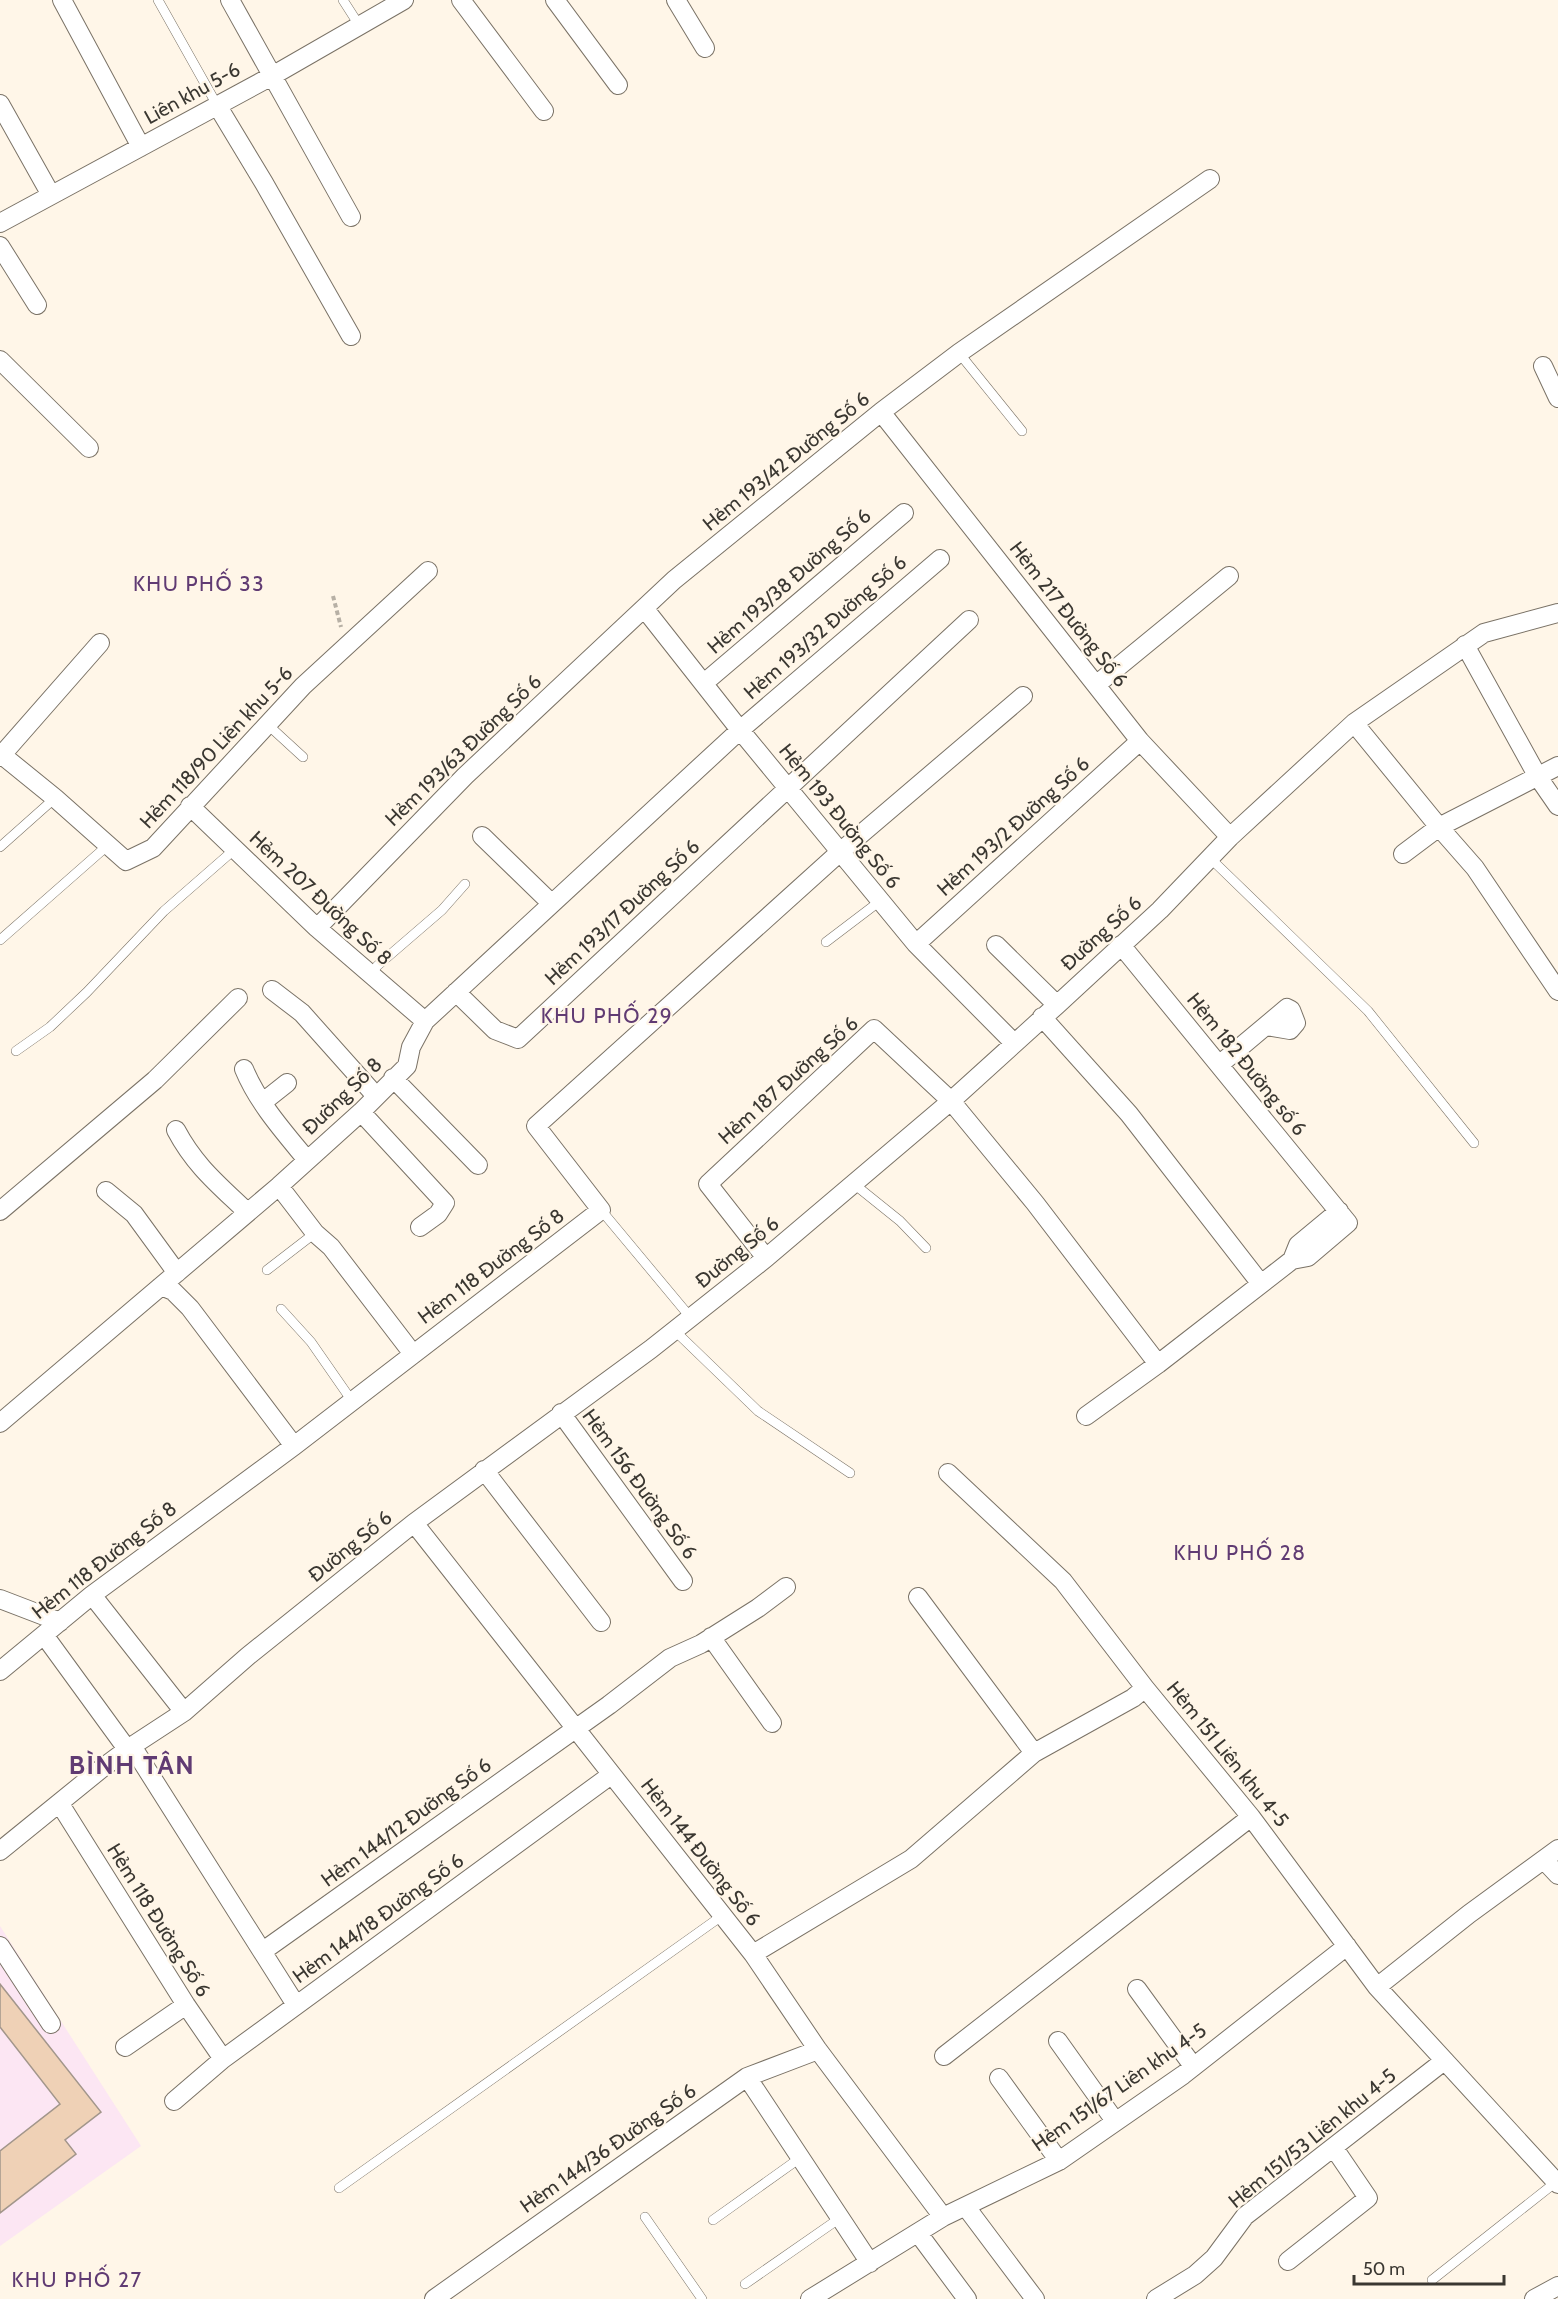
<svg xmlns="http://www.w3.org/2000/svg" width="1558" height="2299" viewBox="0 0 1558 2299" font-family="Cabin,sans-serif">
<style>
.education{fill:#fce6f3}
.building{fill:#efd1b6;stroke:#a2968b;stroke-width:1.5}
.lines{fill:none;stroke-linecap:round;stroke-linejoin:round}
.service-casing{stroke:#7a7266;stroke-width:10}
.minor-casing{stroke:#7a7266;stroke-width:20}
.path{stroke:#b7b0a5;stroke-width:4;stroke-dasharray:4.5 3;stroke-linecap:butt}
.service{stroke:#fff;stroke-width:9}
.minor{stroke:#fff;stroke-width:18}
.labels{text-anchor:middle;stroke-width:4.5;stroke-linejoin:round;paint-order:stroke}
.street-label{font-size:20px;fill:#3a3731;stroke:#fff6e8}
.neighbourhood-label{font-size:21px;letter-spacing:1.5px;fill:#603b73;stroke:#fff6e8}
.district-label{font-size:26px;font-weight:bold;letter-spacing:1.5px;fill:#603b73;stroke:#fff6e8}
</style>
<rect width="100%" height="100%" fill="#fff6e8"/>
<path class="education" d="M0,1926L141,2146L0,2246Z"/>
<path class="building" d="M0,1984L101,2112L65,2140L76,2154L0,2213V2151L60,2104L0,2027Z"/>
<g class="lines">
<g class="service-casing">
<path id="service" d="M158,0L217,105
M343,0L359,25
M959,353L1022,431
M267,724L303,757
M0,847L55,798
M1210,858L1368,1011L1474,1143
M0,940L107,846
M826,942L880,901
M371,975L377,966L442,910L465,884
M16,1051L50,1027L87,992L164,911L235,849
M854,1184L900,1221L926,1248
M601,1210L691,1318
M267,1270L315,1233
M281,1309L311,1342L352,1401
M674,1330L758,1411L850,1473
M339,2188L723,1915
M645,2217L702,2299
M713,2220L800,2158
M1432,2280L1556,2182
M745,2284L840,2218"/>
</g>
<g class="minor-casing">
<path id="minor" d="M62,0L141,147
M230,0L351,217
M461,0L544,111
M555,0L618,85
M676,0L705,48
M0,104L51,195
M217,105L264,183L351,336
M0,223L272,76L404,0
M0,246L37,305
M0,360L89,448
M1543,366L1558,398
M881,412L1140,741L1230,837
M644,608L740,730L916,944L1013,1042
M1465,645L1538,777L1558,806
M704,683L904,513
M1096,685L1229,576
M1354,723L1439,827L1558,766
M2,755L55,798L126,861L153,848L303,686L428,571
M0,757L100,643
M190,806L317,928L425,1021
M482,836L551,903
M1403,854L1439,827L1475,868L1558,991
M317,928L465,776L674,580L881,412L959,353L1210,179
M916,944L1140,741
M996,945L1057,1005
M272,990L302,1013L376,1096
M456,992L495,1030L518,1039L969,620
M1042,1017L1129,1114L1261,1284
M1219,1065L1287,1008L1291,1010L1296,1023L1290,1030L1266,1026
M244,1069C258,1103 284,1132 307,1160
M393,1078L478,1165
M263,1102L287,1083
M361,1112L445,1203L438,1214L420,1227
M176,1130C195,1166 219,1185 247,1212
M279,1186L315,1233L331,1247L413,1354
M106,1191L134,1214L177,1273
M0,1211L155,1080L238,998
M766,1258L708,1184L874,1029L951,1101L1035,1203L1158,1364
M1292,1260L1298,1245L1339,1211
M161,1286L173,1291L190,1308L294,1446
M561,1413L683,1581
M1086,1416L1158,1364L1292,1260L1308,1257L1348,1223L1121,945
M0,1423L279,1186L361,1112L407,1066L411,1047L425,1021L740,730L940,559
M484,1470L601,1622
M948,1473L1063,1581L1145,1688
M414,1523L753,1954L818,2050L943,2217
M92,1595L184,1712
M918,1597L1034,1753
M0,1599L60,1622
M44,1635L127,1749
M711,1637L772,1723
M0,1671L92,1595L294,1446L601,1210L536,1126L840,852L1023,696
M132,1746L296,2005
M60,1804L186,2005L223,2059
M0,1851L101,1769L132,1746L184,1712L248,1656L414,1523L651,1349L766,1258L951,1101L1057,1005L1160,910L1230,837L1354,723L1484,633L1558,613
M1544,1860L1558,1875
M0,1946L51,2024
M263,1951L609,1705L670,1658L701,1644L758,1608L786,1587
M753,1954L911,1859L1034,1753L1133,1698L1145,1688L1251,1817L1377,1987L1558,2184
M1377,1987L1469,1914L1558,1849
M1137,1989L1193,2066
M1058,2041L1115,2121
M125,2047L186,2005
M944,2056L1251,1817
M747,2077L870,2263
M999,2078L1059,2161
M174,2101L223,2059L611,1775
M966,2207L1035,2299
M918,2233L967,2299
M1288,2261L1368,2198L1334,2148
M434,2299L747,2077L818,2050
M810,2299L943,2217L1059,2161L1183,2075L1347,1946
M1156,2299L1195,2275L1214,2258L1245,2216L1444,2061
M1534,2299L1558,2286"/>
</g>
<path class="path" d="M333,596L341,627"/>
<use href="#service" class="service"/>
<use href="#minor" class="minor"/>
</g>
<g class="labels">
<g class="street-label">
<text transform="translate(192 93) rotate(-29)" y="7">Liên khu 5-6</text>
<text transform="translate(786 461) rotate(-39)" y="7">Hẻm 193/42 Đường Số 6</text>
<text transform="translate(789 581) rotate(-41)" y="7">Hẻm 193/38 Đường Số 6</text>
<text transform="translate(1069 614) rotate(52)" y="7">Hẻm 217 Đường Số 6</text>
<text transform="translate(825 627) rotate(-41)" y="7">Hẻm 193/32 Đường Số 6</text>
<text transform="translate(216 747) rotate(-47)" y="7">Hẻm 118/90 Liên khu 5-6</text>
<text transform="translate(463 750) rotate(-44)" y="7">Hẻm 193/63 Đường Số 6</text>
<text transform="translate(840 816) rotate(51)" y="7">Hẻm 193 Đường Số 6</text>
<text transform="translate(1013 826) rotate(-42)" y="7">Hẻm 193/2 Đường Số 6</text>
<text transform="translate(321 898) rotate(43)" y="7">Hẻm 207 Đường Số 8</text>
<text transform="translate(622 912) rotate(-43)" y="7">Hẻm 193/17 Đường Số 6</text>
<text transform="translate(1101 933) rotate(-42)" y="7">Đường Số 6</text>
<text transform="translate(1247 1064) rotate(51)" y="7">Hẻm 182 Đường số 6</text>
<text transform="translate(788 1080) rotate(-42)" y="7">Hẻm 187 Đường Số 6</text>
<text transform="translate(342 1096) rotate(-44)" y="7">Đường Số 8</text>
<text transform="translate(737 1252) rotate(-39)" y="7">Đường Số 6</text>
<text transform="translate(491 1266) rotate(-37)" y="7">Hẻm 118 Đường Số 8</text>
<text transform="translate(640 1484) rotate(54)" y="7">Hẻm 156 Đường Số 6</text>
<text transform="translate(350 1546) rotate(-39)" y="7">Đường Số 6</text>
<text transform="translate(104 1560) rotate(-38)" y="7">Hẻm 118 Đường Số 8</text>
<text transform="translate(1228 1754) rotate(51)" y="7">Hẻm 151 Liên khu 4-5</text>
<text transform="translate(406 1822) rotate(-36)" y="7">Hẻm 144/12 Đường Số 6</text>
<text transform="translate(701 1852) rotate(52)" y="7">Hẻm 144 Đường Số 6</text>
<text transform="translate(378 1918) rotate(-36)" y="7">Hẻm 144/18 Đường Số 6</text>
<text transform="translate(159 1920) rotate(58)" y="7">Hẻm 118 Đường Số 6</text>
<text transform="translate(1119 2087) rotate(-35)" y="7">Hẻm 151/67 Liên khu 4-5</text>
<text transform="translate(1312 2138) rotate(-39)" y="7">Hẻm 151/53 Liên khu 4-5</text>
<text transform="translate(608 2148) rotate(-35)" y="7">Hẻm 144/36 Đường Số 6</text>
</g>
<g class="neighbourhood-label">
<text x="199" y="591">KHU PHỐ 33</text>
<text x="607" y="1023">KHU PHỐ 29</text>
<text x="1240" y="1560">KHU PHỐ 28</text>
<text x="77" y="2287">KHU PHỐ 27</text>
</g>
<g class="district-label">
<text x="132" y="1774">BÌNH TÂN</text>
</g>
</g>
<path d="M1354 2275v9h150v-9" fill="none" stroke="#3a3731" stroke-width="3"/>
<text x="1363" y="2275" font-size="18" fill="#3a3731" stroke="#fff6e8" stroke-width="4.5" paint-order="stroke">50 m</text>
</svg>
